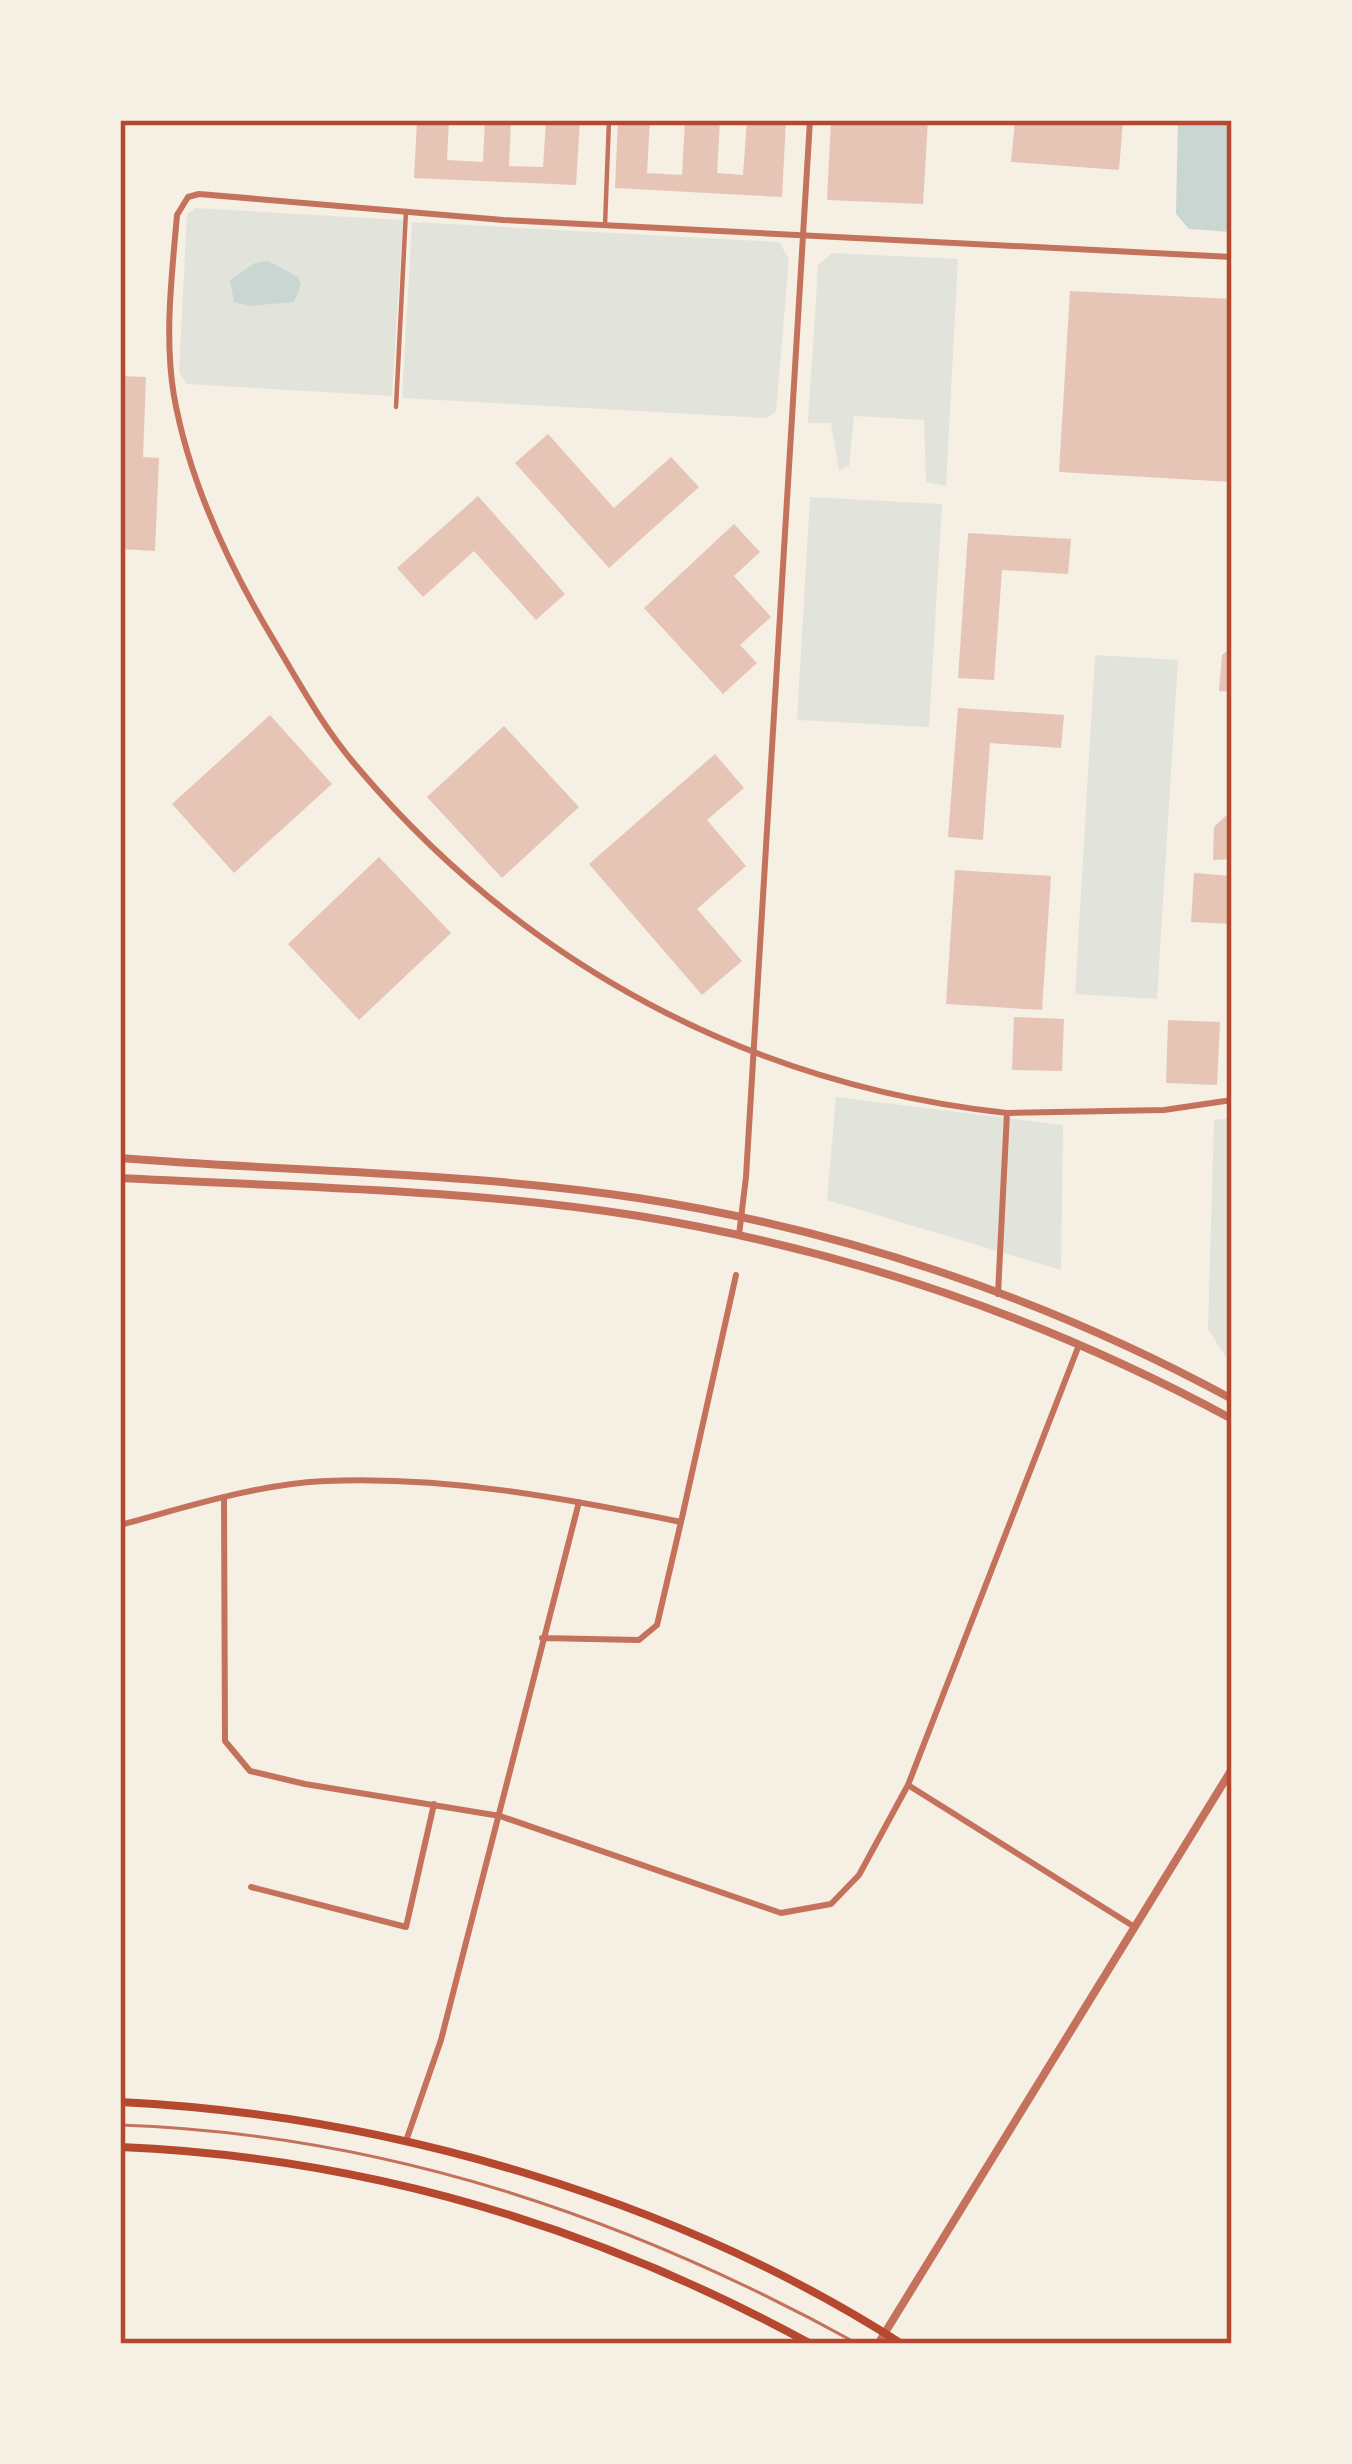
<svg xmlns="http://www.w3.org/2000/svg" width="1352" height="2464" viewBox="0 0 1352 2464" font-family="Ubuntu,sans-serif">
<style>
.green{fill:#e2e4dc}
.water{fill:#c9d6d2}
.building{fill:#e6c5b7}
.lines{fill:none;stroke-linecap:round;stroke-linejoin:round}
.service{stroke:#c5725c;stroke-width:3}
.pedestrian{stroke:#c5725c;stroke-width:4.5}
.minor{stroke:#c5725c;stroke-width:6}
.tertiary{stroke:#c5725c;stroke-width:8}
.secondary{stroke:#b5482f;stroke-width:8}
.neatline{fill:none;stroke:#b5482f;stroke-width:4.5}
</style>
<rect width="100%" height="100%" fill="#f6efe4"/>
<path class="green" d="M195,208L403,220L392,396L187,384L179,372L187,214Z
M412,222L779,242L789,259L776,412L766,418L402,398Z
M832,253L958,259L946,486L926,482L924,420L854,416L849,466L839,471L831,423H808L818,265Z
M810,497L942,504L929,727L797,720Z
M1095,655L1178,660L1157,999L1075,994Z
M836,1097L1063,1125L1061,1270L827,1200Z
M1232,1118V1367L1208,1329L1214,1120Z"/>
<path class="water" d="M1178,120H1232V232L1189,229L1176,214Z
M268,261L298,277L301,285L294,302L249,306L234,302L230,280L255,263Z"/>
<path class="building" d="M417,120H449L447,160L483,162L485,120H511L509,166L543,167L546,120H580L576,185L414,178Z
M618,120H650L647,173L682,175L685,120H720L717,173L743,175L747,120H786L782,197L615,188Z
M831,120H928L923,204L827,200Z
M1015,120H1123L1119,170L1011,162Z
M1070,291L1232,299V482L1059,472Z
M120,376L146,377L143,457L159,458L155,551L120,549Z
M548,434L614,508L671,457L699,487L609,568L515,463Z
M478,496L565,594L536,620L474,551L423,597L397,568Z
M734,524L760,552L734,576L771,617L740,645L757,663L723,694L644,608Z
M968,533L1071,539L1068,574L1002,570L994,680L958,678Z
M1232,647V692L1219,691L1222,655Z
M958,708L1064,715L1061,748L990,743L983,840L948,837Z
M270,715L332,784L234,873L172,804Z
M504,726L579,807L502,878L427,797Z
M715,754L744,788L707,820L746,866L697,909L742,961L702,995L589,864Z
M1232,810V859L1213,860L1214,827Z
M379,857L451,933L359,1020L288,944Z
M955,870L1051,876L1042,1010L946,1004Z
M1194,873L1232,876V924L1191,922Z
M1014,1017L1064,1019L1062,1071L1012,1070Z
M1168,1020L1220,1022L1217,1085L1166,1083Z"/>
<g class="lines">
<path class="service" d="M120,2125C385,2134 628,2217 858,2344"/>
<path class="pedestrian" d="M605,225L609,120
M396,407L406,211"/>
<path class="minor" d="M1007,1113L1164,1110L1232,1100
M739,1235L746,1177L810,120
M998,1294L1007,1113C750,1085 525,965 358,768C324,729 299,683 273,639C229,566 189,480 174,396C164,337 172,274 177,215L188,197L199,194L503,220L1232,257
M224,1498L225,1741L250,1771L305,1784L500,1816L781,1913L831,1904L859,1875L908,1785L1079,1345
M681,1522L736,1275
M120,1525C187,1507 257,1484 326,1481C447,1476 564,1498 681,1522L657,1625L639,1640L542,1638
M908,1785L1133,1926
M251,1887L406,1927L434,1804
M406,2141L441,2040L579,1502"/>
<path class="tertiary" d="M120,1158C292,1172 467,1172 638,1198C845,1230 1048,1299 1232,1399
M120,1178C292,1187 468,1189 639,1216C847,1250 1047,1319 1232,1419
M878,2344L1232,1769"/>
<path class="secondary" d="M120,2102C388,2115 676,2199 902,2344
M120,2147C367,2157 595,2226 811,2344"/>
</g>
<rect width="1352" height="2464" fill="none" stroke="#f6efe4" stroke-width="246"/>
<rect x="123" y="123" width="1106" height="2218" class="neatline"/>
</svg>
